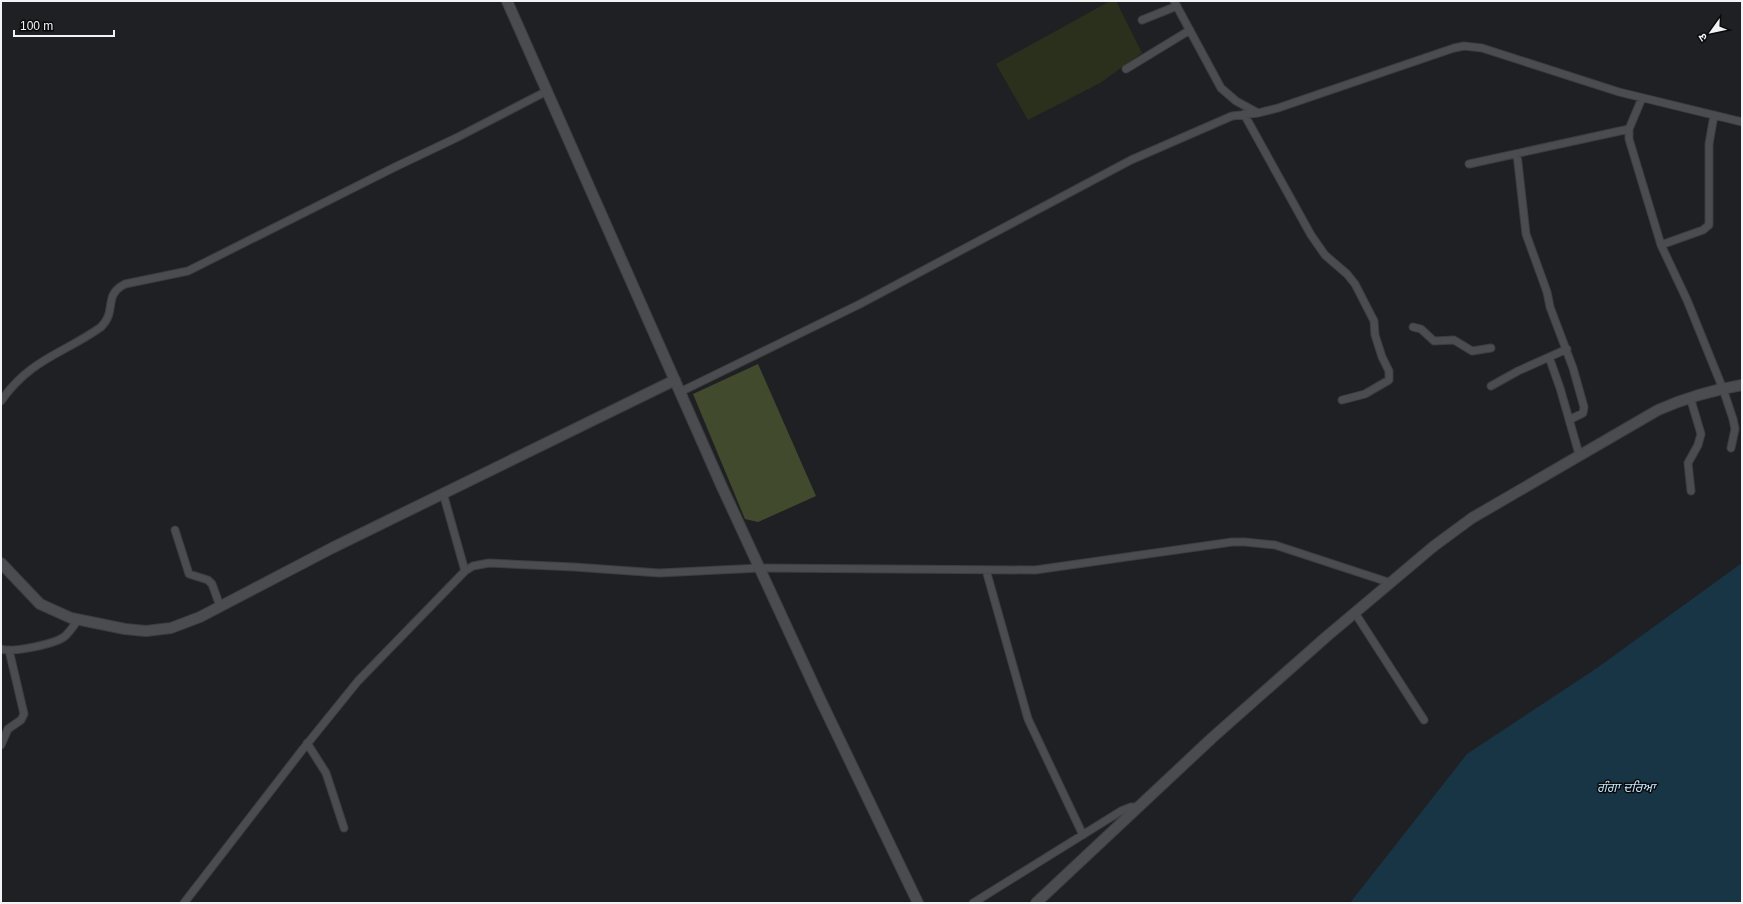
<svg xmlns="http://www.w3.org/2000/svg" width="1743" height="904" viewBox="0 0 1743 904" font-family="Helvetica,'Noto Sans Devanagari','Noto Sans Gurmukhi',sans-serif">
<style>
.green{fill:#2a301b}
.forest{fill:#424a2d}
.water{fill:#183546}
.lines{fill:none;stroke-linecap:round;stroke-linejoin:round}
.street-casing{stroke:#3c3d3f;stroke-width:9}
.secondary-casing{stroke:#3c3d3f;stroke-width:12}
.street{stroke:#4b4c4f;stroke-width:7}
.secondary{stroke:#4b4c4f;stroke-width:10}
.labels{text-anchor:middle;stroke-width:3;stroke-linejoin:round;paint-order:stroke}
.water-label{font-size:13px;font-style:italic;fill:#c2e3f9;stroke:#090a0b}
</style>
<rect width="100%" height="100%" fill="#1f2023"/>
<path class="green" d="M1110,1H1116L1142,53L1100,83L1028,120L996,64Z"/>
<path class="forest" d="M758,364L816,496L758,522L745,519L693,394Z"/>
<path class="water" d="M1742,563V903H1350L1467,754L1597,668Z"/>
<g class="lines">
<g class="street-casing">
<path id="street" d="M1174,1L1221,88L1236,101L1258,113
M1142,20L1177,6
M1126,69L1190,30
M1642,98L1629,129V139L1661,245L1687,300L1723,389L1733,419L1735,429L1731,448
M1244,114L1311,235L1325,255L1347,274L1355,284L1374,321L1375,335L1382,357L1389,371V380L1365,394L1342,400
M1517,154L1526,234L1547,292L1550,307L1573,368L1584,407L1583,413L1569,420
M1469,164L1629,129
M1661,245L1703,230L1709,225V144L1714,115
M1413,327L1421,329L1434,341L1454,340L1472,351L1491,348
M1549,357L1560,388L1579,454
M1491,386L1518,371L1567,349
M680,392L860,304L1131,160L1232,116L1258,113L1278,108L1454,48L1464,46L1482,48L1619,92L1742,122
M1690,397L1701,434L1698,445L1688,463L1691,491
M1,401C30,359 63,354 101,327C118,310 102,296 125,284L188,271L395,167L458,137L547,91
M443,493L465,571
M175,530L189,574L208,580L212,584L220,606
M986,570L1028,719L1083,835
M1355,613L1424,720
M1,649C13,653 54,644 64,637C70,632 74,625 78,620
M307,743L326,773L344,828
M1,745L8,729L21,720L24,714L9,650
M184,903L303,749L358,681L465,571L473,566L489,563L574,567L659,573L760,568L1035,570L1232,542H1245L1275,545L1391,583
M973,903L1121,811L1131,807H1139"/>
</g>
<g class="secondary-casing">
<path id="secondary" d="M507,1L722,487L821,701L918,903
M1,563L40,604L71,618L125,629L146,631L171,628L200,617L332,548L675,380
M1036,903L1212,738L1326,637L1434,546L1472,518L1658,410C1685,398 1713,390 1742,385"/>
</g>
<use href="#street" class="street"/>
<use href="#secondary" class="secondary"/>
</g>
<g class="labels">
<g class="water-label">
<text x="1626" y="792">ਗੰਗਾ ਦਰਿਆ</text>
</g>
</g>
<rect width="1743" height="904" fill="none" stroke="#f2f3f5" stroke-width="4"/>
<g transform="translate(1711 32) rotate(237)" stroke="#090a0b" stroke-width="3" paint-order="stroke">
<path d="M0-3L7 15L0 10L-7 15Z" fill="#f2f3f5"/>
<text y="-6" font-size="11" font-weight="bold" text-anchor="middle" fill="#f2f3f5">उ</text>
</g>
<path d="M14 30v6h100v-6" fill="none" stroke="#f2f3f5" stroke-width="2"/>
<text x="20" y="30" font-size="12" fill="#f2f3f5" stroke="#090a0b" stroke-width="3" paint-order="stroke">100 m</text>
</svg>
